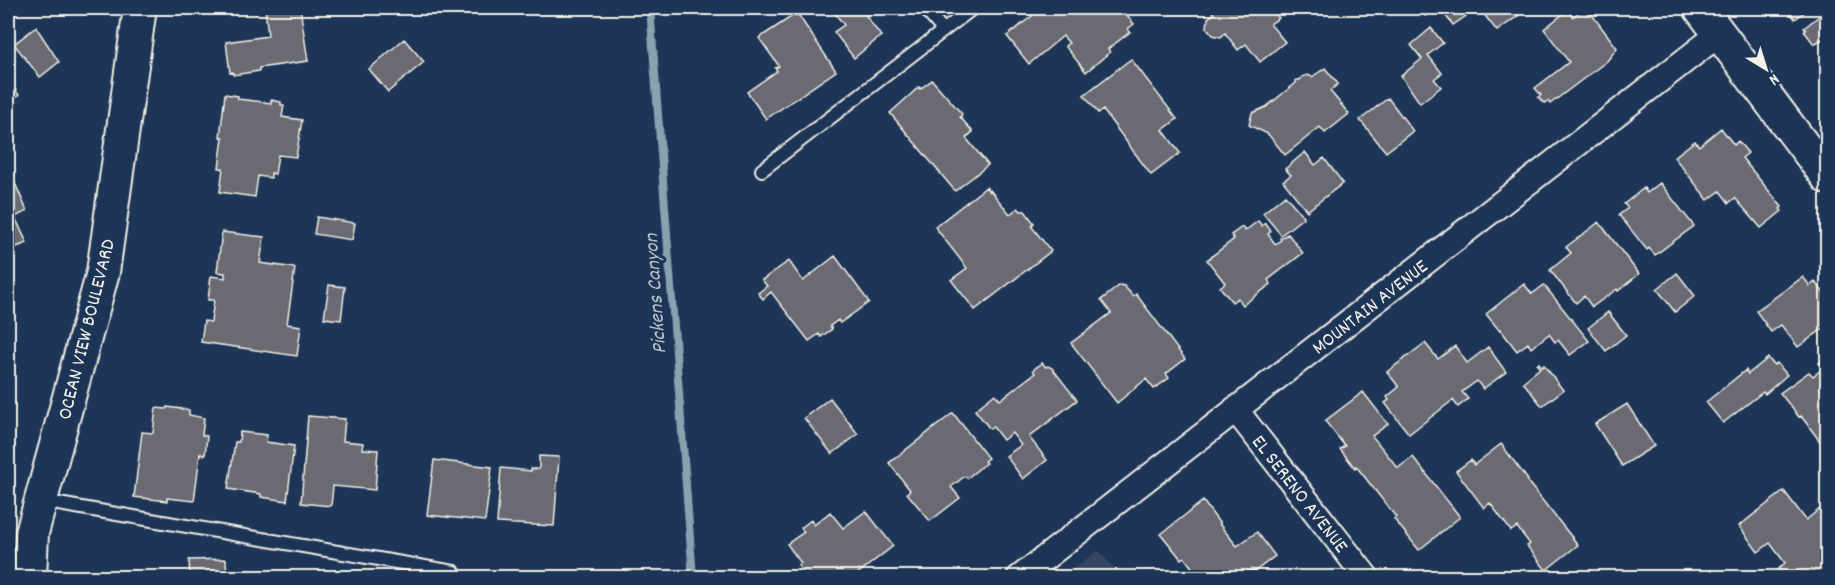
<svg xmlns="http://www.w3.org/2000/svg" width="1835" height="585" viewBox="0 0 1835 585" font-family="Dekko,sans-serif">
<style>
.built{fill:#34455f}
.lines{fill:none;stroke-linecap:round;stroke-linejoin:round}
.stream{stroke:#89a2af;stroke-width:8}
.building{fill:#696a72;stroke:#f4f1e8;stroke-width:1.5}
.service-casing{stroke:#f4f1e8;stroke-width:16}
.minor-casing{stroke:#f4f1e8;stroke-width:28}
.tertiary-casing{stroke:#f4f1e8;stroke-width:36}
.service{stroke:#1d3557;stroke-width:12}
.minor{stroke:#1d3557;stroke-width:24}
.tertiary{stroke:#1d3557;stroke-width:32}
.labels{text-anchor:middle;stroke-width:6;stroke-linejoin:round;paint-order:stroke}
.street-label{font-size:20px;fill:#f4f1e8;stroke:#1d3557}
.water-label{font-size:21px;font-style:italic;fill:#b6c3c7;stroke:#1d3557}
</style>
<rect width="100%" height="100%" fill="#1d3557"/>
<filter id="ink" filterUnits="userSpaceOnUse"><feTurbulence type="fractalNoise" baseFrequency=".0167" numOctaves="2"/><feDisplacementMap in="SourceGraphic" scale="12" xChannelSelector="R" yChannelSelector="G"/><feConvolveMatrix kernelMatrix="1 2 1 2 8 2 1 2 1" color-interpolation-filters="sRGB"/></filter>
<g filter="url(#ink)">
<path class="built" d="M1098,550L1121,577H1064Z"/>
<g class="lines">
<path class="stream" d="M650,8L693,578"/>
</g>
<path class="building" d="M265,8H300L308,61L259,68V71L233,75V72L230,73L226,42L268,36Z
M831,8H877L866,16L881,36L854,58L834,32L844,25Z
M1042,8H1122H1121L1134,24L1128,29L1130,32L1108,49L1110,52L1086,72L1065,46L1069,43L1063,36L1029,64L1007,36Z
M1209,8H1277L1274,12L1279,18L1270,24L1285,42L1260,62L1246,44L1238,50L1225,33L1221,37L1213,35L1207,28L1208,18L1214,14Z
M1418,8H1478L1453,25L1441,10L1438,12L1435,8L1425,16Z
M1479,8H1513L1519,15L1497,31Z
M1584,8H1588H1587L1617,48L1607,61L1550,104L1548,101L1544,103L1538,97L1541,95L1535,88L1569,62L1544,29L1568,10L1573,17Z
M1787,8H1810L1795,19Z
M1828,9V46L1822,39L1814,44L1804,31L1806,30L1804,28Z
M797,13L836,71L766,119L747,92L777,71L775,68L779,66L759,38Z
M36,27L59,62L40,77L14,44Z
M1431,28L1443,43L1428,55L1442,73L1434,79L1441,87L1420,103L1401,76L1422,59L1411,45Z
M404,39L424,62L388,92L369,69Z
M1131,59L1177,119L1163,130L1180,153L1151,175L1103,110L1098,113L1084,95Z
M1325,68L1338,84L1330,91L1349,114L1325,133L1320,127L1285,155L1268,134L1249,125L1252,113L1266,107L1296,83V80H1300L1302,77L1308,75L1312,77Z
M8,80L19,95L8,104Z
M932,80L962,114L960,117L973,132L966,138L988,165L955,191L890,113L919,87L920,89Z
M225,94L238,96V99L271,103V100L281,102V105H284L282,117L302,120L296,157L278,155L275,174L271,173V178L258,176L255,197L220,192L223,168H219L223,137H220Z
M1388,98L1413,131L1386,152L1360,120Z
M1721,128L1734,145L1738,141L1748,153L1742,158L1782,207L1780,209L1782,211L1761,228L1735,198L1729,203L1720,191L1708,200L1674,157L1695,141L1699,146Z
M1305,152L1315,165L1324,158L1343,183L1307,211L1283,181L1291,175L1285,169Z
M8,167L27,211L15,217L27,243L14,248L10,240L8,241Z
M1660,183L1694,226L1655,255L1649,248L1647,250L1619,215L1628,208L1624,204L1644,188L1647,193Z
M986,187L989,191L990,190L1010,214L1018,208L1021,211H1025L1034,223L1032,227L1051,251L975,310L951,280L967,268L935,227Z
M1285,195L1304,217L1281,235L1263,213Z
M317,217L355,223L352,240L314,234Z
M1258,221L1262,226L1265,223L1271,231L1268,234L1275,244L1281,240L1280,238L1288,234L1303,253L1268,280L1271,284L1243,305L1238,298L1232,302L1220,287L1225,283L1207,260L1234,239L1231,235L1242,227L1245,231Z
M1599,222L1639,274L1618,291L1617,289L1592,307L1584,296L1576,303L1550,270L1571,253L1566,247Z
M222,232L264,237L260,263L295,268L287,324L301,326L297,356L201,342L204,321L211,322L214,300H208L211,276L225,278V273L217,272Z
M835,256L869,302L840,323L838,320L830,326L832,329L821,337L819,334L809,341L771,292L763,299L758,293L767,286L762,280L789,261L803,281Z
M1677,273L1695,296L1675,312L1657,289Z
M1803,277L1810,286L1815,282L1828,298V325L1798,347L1781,325L1771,332L1756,311Z
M1524,284L1532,294L1544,285L1589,341L1570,355L1558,340L1555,342L1549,334L1531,348L1528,343L1517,351L1500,329L1499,330L1486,314Z
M329,285L345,287L341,320L324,318Z
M1120,285L1124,286L1133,296L1136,294L1185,359L1166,374L1169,378L1154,389L1146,379L1117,403L1071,343L1111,313L1101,300Z
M1608,312L1626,335L1606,351L1588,328Z
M1425,343L1438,359L1455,346L1467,363L1488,347L1506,372L1483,389L1477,381L1462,392L1468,399L1458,407L1453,400L1409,434L1385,403L1389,400L1387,397L1399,387L1387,372Z
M1828,357V440L1822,444L1801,416L1799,417L1780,393L1809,372L1813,376L1824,368L1819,363Z
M1768,358L1774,365L1777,363L1787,375L1765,394L1763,392L1723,423L1706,402L1746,370L1748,374Z
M1042,363L1046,367L1048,366L1052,368L1077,400L1029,437L1047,460L1023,479L1006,456L1021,445L1012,433L1003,440L993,427L990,429L975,410L995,394L1000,400L1035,373L1033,370Z
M1539,363L1542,367L1544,365L1563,390L1542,406L1523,382L1540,368L1537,365Z
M1363,392L1388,424L1372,436L1398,468L1413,457L1460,517L1419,550L1394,519L1396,517L1356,466L1355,468L1340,449L1345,446L1325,421Z
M830,398L858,434L832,454L804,418Z
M1627,404L1654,446L1622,466L1595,424Z
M167,407L189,410V415L204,418L202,435L207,436L205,455L200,454L194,501L167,498V501L134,497L142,432L153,433L156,408L166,409Z
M953,413L988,458L984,461L986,463L967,478L965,476L951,487L960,498L930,521L907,493L910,490L889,463Z
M308,416L345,419L343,441L363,443L362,449L378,450L375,490L333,486L331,506L301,503Z
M240,432L267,435L266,442L294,446L287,501L261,497V494L228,489L235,442H239Z
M1501,444L1528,480L1527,481L1578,545L1546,570L1527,546L1530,544L1517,527L1511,531L1490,503L1484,508L1456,471L1471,460L1474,465Z
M539,456L559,457L554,526L497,523L501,468L531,471V469H539Z
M434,460L492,467L485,521L427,515Z
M1784,491L1806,520L1821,508L1828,517V578H1785L1778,569L1785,563L1770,543L1758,552L1739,526Z
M1203,501L1220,524H1219L1237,546L1257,532L1275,556L1254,572L1251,569L1243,576L1241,573L1235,578H1200L1184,557L1181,559L1161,534Z
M866,511L893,546L852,578H812L809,573L806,576L798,565L801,563L787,544L804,532L801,528L811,520L814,525L830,512L843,528Z
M226,559L227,578H190L189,560Z"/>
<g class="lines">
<g class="service-casing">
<path id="service" d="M924,8L943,30
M762,170L973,8
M41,501L454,572"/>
</g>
<g class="minor-casing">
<path id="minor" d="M1235,409L1367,578
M1019,578L1719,34"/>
</g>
<g class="tertiary-casing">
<path id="tertiary" d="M1700,8L1828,178
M30,578L32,533L103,272L139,15L137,8"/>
</g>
<use href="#service" class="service"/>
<use href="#minor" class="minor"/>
<use href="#tertiary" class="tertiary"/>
</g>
</g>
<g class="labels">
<g class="street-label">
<text transform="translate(1369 306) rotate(-38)" y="7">MOUNTAIN AVENUE</text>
<text transform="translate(85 329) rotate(-76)" y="7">OCEAN VIEW BOULEVARD</text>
<text transform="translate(1301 493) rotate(52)" y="7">EL SERENO AVENUE</text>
</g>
<g class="water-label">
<text transform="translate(654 294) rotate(-94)" y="7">Pickens Canyon</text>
</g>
</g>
<rect width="1835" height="585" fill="none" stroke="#1d3557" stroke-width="30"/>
<rect x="15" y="15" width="1805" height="555" fill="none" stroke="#f4f1e8" stroke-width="2" filter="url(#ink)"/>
<g transform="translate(1766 69) rotate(142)" stroke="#1d3557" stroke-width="4.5" paint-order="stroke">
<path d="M0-4.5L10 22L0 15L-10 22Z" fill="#f4f1e8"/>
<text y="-9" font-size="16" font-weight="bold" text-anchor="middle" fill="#f4f1e8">N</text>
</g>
</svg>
